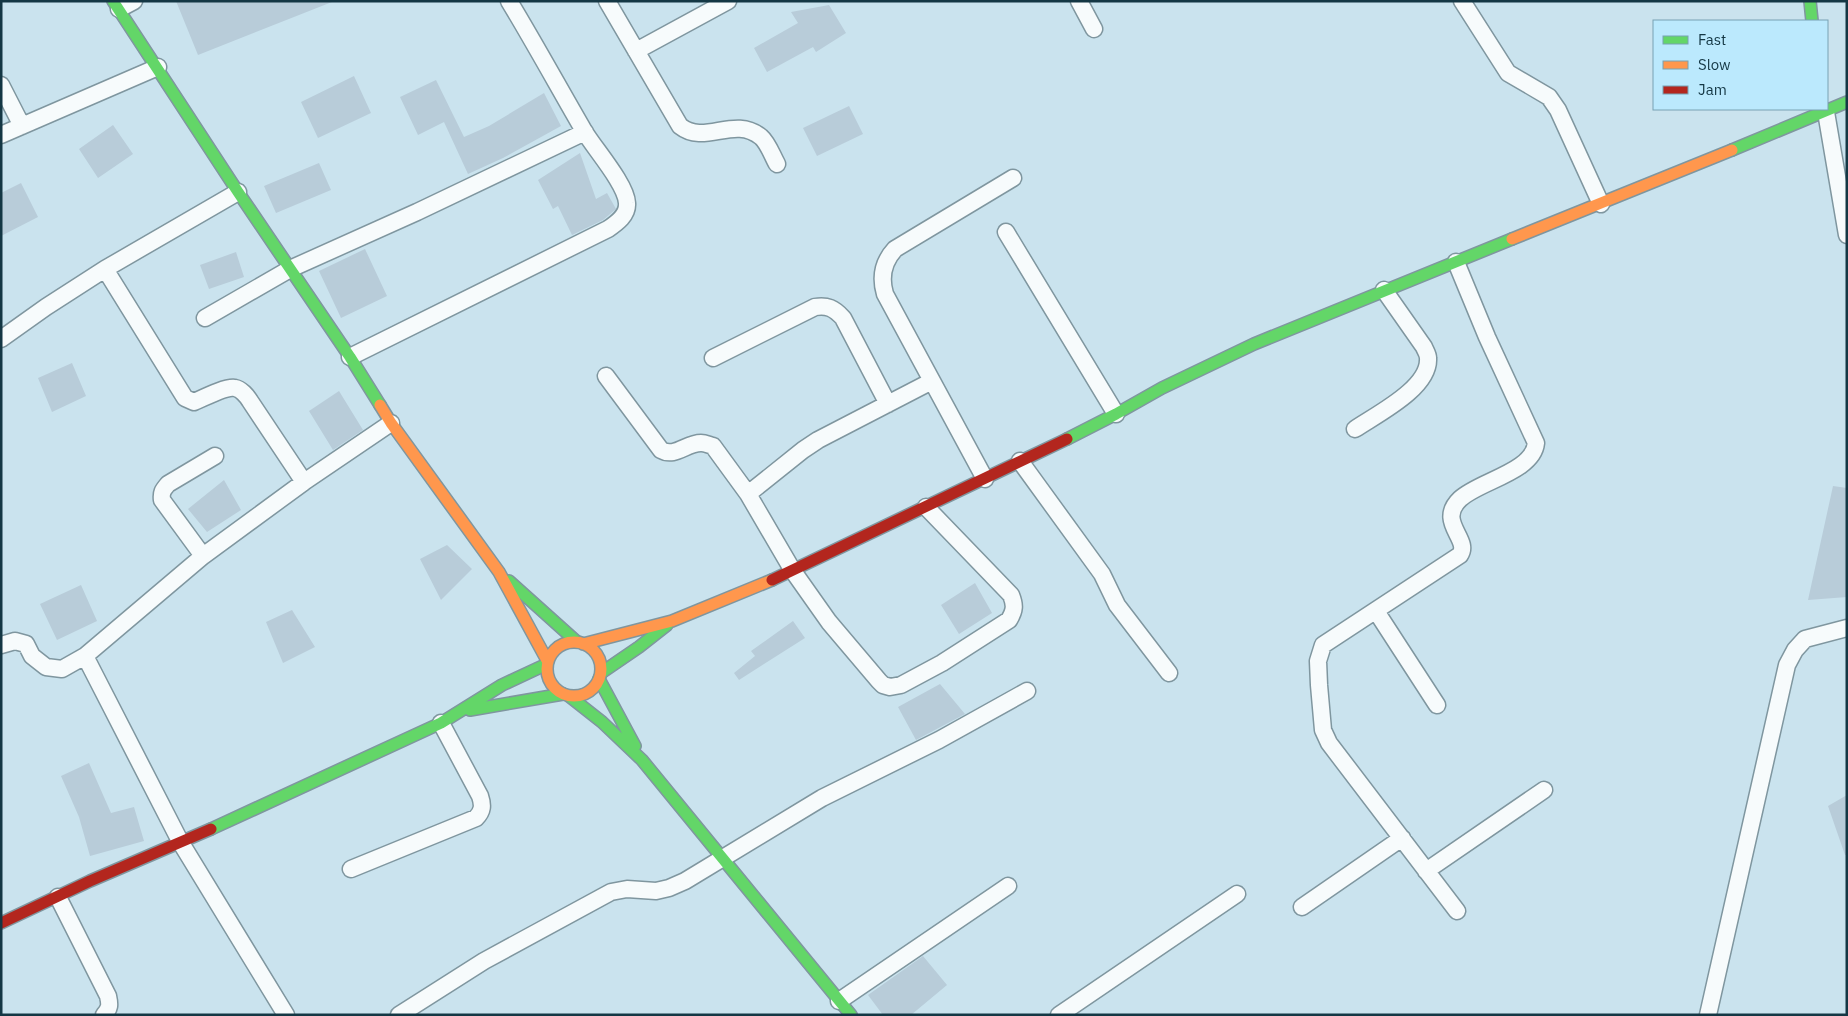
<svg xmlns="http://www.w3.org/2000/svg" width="1848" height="1016" viewBox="0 0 1848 1016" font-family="'IBM Plex Sans',sans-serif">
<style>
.building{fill:#b8ccd9}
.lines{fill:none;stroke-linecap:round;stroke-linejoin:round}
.street-casing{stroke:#7f969f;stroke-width:19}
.fast-casing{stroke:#7f969f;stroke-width:14}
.slow-casing{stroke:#7f969f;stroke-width:14}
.jam-casing{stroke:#7f969f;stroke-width:14}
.street{stroke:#f7fbfc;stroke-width:16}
.fast{stroke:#63d668;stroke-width:11}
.slow{stroke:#ff974d;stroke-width:11}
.jam{stroke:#b3261e;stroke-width:11}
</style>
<rect width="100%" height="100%" fill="#cae3ee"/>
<path class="building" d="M176,1H332V2L198,55Z
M829,5L846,33L816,52L813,47L767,72L754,48L798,23L791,12Z
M354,76L371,113L318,138L301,102Z
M436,80L464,137L489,126L544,93L561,126L503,158L468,174L444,122L418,135L400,97Z
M849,106L863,134L817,156L803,128Z
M113,125L133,154L98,178L79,149Z
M580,153L596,199L607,193L616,209L603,220L572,235L558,206L553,209L538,180Z
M319,163L331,190L276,213L264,186Z
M21,183L38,217L1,236V193Z
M365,249L387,296L341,318L319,271Z
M236,252L244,277L209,289L200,265Z
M72,363L86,396L52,412L38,378Z
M339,391L363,430L333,450L309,411Z
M224,480L241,510L207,532L188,509Z
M1833,486L1847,488V597L1808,600Z
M447,545L472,569L441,600L420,559Z
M975,583L992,613L959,634L941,605Z
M81,585L97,621L57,640L40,604Z
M292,610L315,647L283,663L266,622Z
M793,621L805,638L739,680L734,673L755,656L751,651Z
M940,684L965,714L916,740L898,707Z
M89,763L111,813L134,807L144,841L90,856L79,817L61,776Z
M1847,795V855H1845L1828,806Z
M923,956L947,985L911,1015H883L868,995Z"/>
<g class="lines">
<g class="street-casing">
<path id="street" d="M607,1L680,126C705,146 734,115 761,137C768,143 772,155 777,164
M1079,1L1094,29
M1462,1L1508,73L1549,97L1558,110L1601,204
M119,9L134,1
M636,51L728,1
M1,85L22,126
M1826,112L1847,235
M1,135L158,67
M1006,232L1116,414
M1456,262L1487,337L1536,443C1533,472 1479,481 1460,499C1436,522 1471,539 1460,555L1323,645L1318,661L1319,685L1323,730L1329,743L1457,911
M105,269L185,398L194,402C203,398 227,386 235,388C241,389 247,396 250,401L304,482
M205,318L290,269L417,212L585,132
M1,339L46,307L105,269L238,192
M350,357L608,229C617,223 628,215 627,203C626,184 594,148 584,131C559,88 535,44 509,1
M713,358L815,307C827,305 834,308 843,318L888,404
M606,376L661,450C675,458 686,443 701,443C705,443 709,445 713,446L748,494L793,571L829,622L879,681L883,685L890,687L901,685L942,663L1009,620C1015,610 1015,605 1011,595L926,507
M1355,429C1377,414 1430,388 1428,358C1428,354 1425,350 1424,347L1384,290
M1020,461L1102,574L1117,605L1169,673
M985,479L885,294C880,277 883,262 895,249L1013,178
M748,494L803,450L818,440L932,381
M203,556L162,500C161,492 163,490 168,484L215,456
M1376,611L1437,705
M1,645L15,641L26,644L32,656L46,667L62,669L85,656L203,556L304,482L391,423
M85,656L181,843L286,1015
M351,869L476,818C483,811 483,805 480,796L441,723
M1426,871L1544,790
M58,897L108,996C110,1005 110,1008 104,1015
M1302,907L1402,838
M839,1001L1008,886
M399,1015L484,961L611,892L627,889L656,891L669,888L685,881L822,798L939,740L1027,691
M1059,1015L1237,894
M1708,1015L1787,665L1795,650L1805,639L1847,628"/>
</g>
<g class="fast-casing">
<path id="fast" d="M113,1L238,192L350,357L380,405
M1810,1L1812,21
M1732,150L1847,102
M1067,439L1116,414L1162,388L1254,344L1512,239
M509,581L577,642
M601,673L639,647L667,625
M599,679L635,746
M569,696L602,722L642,760L851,1015
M470,710L563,694
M211,829L441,723L502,685L547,664"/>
</g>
<g class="slow-casing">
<path id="slow" d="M1512,239L1732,150
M380,405L391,423L499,572L548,662
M547 669a27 27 0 1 1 54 0a27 27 0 1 1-54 0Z
M583,644L672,621L772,580"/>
</g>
<g class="jam-casing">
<path id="jam" d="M772,580L1067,439
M1,923L90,881L211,829"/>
</g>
<use href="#street" class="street"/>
<use href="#fast" class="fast"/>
<use href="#slow" class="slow"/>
<use href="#jam" class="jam"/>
</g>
<rect width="1848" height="1016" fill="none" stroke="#143744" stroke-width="5"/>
<rect x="1653" y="20" width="175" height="90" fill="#bbe9fd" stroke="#78a2b3"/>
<rect x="1663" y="36" width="25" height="8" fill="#63d668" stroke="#78a2b3"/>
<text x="1698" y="45" font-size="15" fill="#143744">Fast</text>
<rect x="1663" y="61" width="25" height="8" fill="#ff974d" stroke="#78a2b3"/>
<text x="1698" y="70" font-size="15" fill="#143744">Slow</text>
<rect x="1663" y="86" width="25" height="8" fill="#b3261e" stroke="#78a2b3"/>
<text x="1698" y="95" font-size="15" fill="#143744">Jam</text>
</svg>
